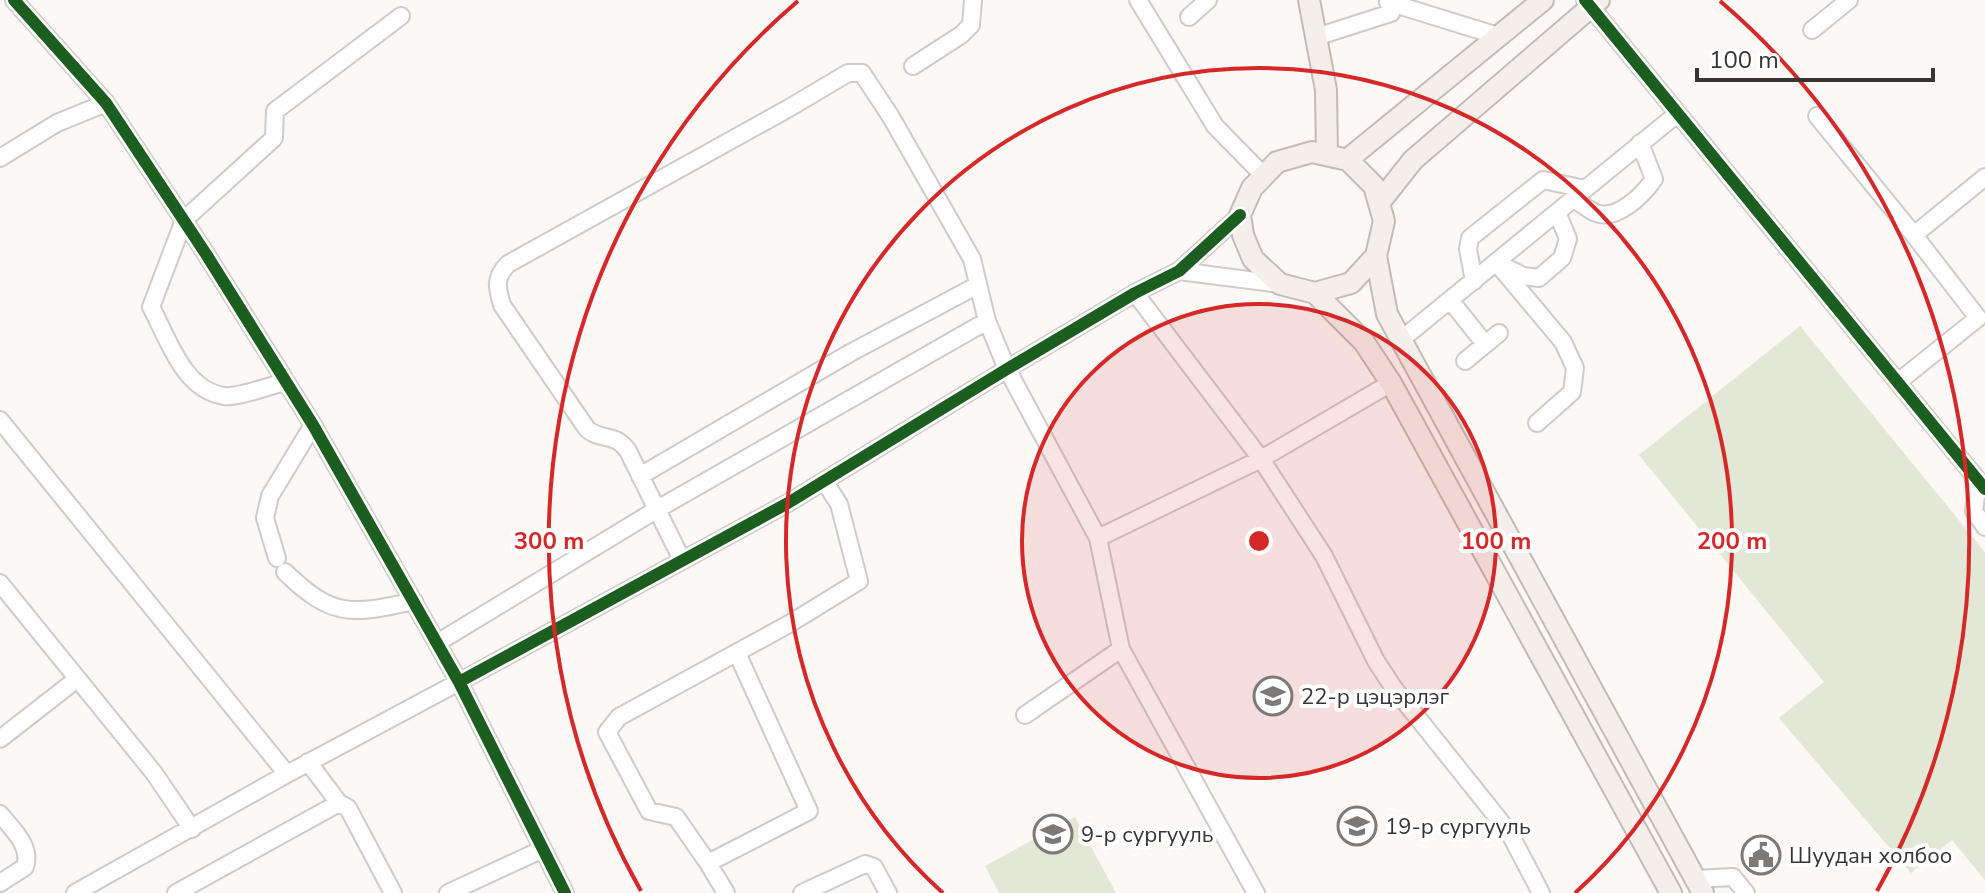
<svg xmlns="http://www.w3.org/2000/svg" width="1985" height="893" viewBox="0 0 1985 893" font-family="'Nunito Sans',sans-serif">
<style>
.green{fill:#e3e7d5}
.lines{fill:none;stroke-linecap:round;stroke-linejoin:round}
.minor-casing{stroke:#cecbca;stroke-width:20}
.major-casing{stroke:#c6bab5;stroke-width:24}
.minor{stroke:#fefefe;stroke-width:16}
.major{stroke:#f5efec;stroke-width:20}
.cycleway-casing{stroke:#fff;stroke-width:17}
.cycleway{stroke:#1b5e20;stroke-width:12}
.ring{fill:none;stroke:#d62828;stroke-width:4}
.labels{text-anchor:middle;stroke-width:8;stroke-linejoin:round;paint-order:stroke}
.poi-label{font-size:22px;fill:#373533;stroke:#fff;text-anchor:start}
.centre{fill:#d62828;stroke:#fff;stroke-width:4}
.ring-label{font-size:24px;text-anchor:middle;font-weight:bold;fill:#d62828;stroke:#fff;stroke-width:8;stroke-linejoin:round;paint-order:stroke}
</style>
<rect width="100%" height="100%" fill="#fbf8f5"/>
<path class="green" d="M1800,326L1985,552V880L1952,840L1911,873L1779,718L1824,682L1639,455Z
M1075,817L1116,893H999L985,866Z"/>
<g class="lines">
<g class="minor-casing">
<path id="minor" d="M14,0L106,103L206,254L313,425L459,682L287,774L75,893
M1138,0L1215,126L1264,176
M1585,0L1985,489
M1388,2L1498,36
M1189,17L1208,0
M1812,30L1849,0
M1316,37L1391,13L1388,0
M913,66L961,35L971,25L973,0
M1817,116L1914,235
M0,158L57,123L106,103
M1574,198C1580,203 1588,210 1596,213C1617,221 1643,195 1654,179L1640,143
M1496,262L1563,342L1575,368L1572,392L1537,423
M1505,267L1523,276L1539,278L1562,258L1568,239L1557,212
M1179,271L1280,284
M1474,281L1468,249L1470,238L1543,180L1585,189
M1135,293L1261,459L1324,556L1376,661L1393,687L1509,832L1541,893
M1450,300L1485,344
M1402,339L1677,114
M1465,361L1499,333
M286,382C271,385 238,398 224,396C183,390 168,338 151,307L184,220L274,138L275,111L401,16
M1898,382L1978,318L1914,235L1985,177
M0,420L287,774
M640,476L850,353L978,285
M1978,481L1974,511L1985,527
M1098,538L1261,459L1391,383
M277,558L265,518L270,496L313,425
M682,560L628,451C615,432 600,441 587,429L502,305C497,288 494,278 508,264L789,108L848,73H862L891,117L972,259L987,321L1007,369L1098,538L1121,649L1025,715
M285,572C332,618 352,615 414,601
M0,583L154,773L192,829
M437,643L656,510L987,321
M1121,649L1256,893
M737,653L809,811L708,863L676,817L649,811L607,732L619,717L789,624L859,581L839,504L824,481
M0,739L77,679
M308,762L339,803L348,808L393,893
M0,814C12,829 32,846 25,867L0,883
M708,863L726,893
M1695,879L1733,877L1746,893
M176,893L339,803
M448,893L543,849
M565,893L459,682L788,503L1007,369L1135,293L1179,271L1240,215
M802,893L865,864L874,867L888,893"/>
</g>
<g class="major-casing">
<path id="major" d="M1309,0L1326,90L1327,155
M1312,152L1348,160L1374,186L1384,221L1376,256L1351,283L1315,293L1280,284L1253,259L1243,235L1240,215L1252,188L1277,162Z
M1347,160L1543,0
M1379,203L1413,160L1599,0
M1376,256L1387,314L1703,893
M1315,293L1364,342L1391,383L1671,893"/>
</g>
<use href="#minor" class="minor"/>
<use href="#major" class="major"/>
<g class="cycleway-casing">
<path id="cycleway" d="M14,0L106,103L206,254L313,425L459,682
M1585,0L1985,489
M565,893L459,682L788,503L1007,369L1135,293L1179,271L1240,215"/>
</g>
<use href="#cycleway" class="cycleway"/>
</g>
<circle cx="1259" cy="541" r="237" fill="#d62828" fill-opacity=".12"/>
<g class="ring">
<circle cx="1259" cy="541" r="237"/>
<path d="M943 893A473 473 0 1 1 1575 893"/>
<path d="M641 891A710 710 0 0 1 798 1M1720 1A710 710 0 0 1 1877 891"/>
</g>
<defs>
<g id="school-ring" transform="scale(2)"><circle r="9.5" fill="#fff" stroke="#7c7977" stroke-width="1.5"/><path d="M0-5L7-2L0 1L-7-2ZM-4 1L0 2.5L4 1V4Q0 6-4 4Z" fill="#7c7977"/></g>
<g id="civic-ring" transform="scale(2)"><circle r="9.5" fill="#fff" stroke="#7c7977" stroke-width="1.5"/><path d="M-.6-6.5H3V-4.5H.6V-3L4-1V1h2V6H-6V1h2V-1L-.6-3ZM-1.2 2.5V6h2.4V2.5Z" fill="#7c7977"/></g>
</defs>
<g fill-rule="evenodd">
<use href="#school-ring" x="1273" y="696"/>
<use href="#school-ring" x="1357" y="826"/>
<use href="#school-ring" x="1053" y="834"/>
<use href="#civic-ring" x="1761" y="855"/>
</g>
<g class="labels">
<g class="poi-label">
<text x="1301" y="704">22-р цэцэрлэг</text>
<text x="1385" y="834">19-р сургууль</text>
<text x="1081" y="842">9-р сургууль</text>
<text x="1789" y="863">Шуудан холбоо</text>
</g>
</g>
<circle cx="1259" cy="541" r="12" class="centre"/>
<g class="ring-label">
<text x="1496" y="549">100 m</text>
<text x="1732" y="549">200 m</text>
<text x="549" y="549">300 m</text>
</g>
<path d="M1697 68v12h236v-12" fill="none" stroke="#373533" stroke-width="4"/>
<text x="1709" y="68" font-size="24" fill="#373533" stroke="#ffffff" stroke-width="6" paint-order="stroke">100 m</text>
</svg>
